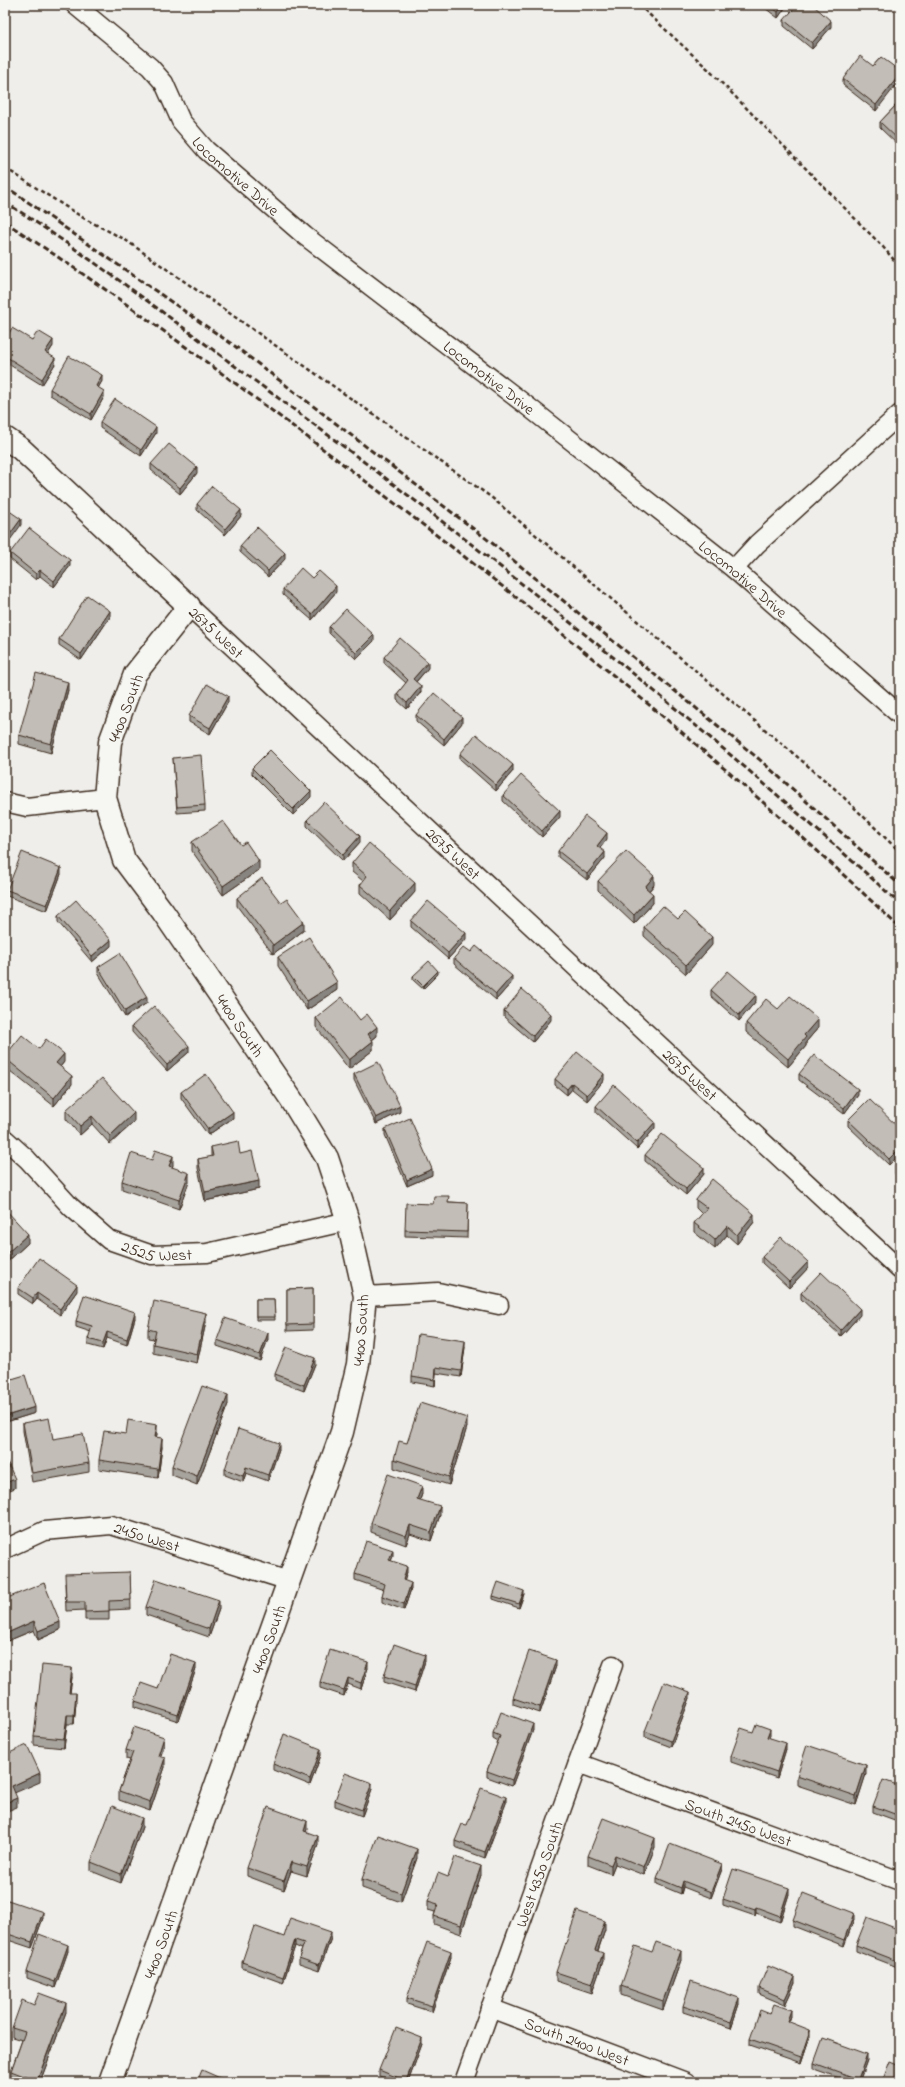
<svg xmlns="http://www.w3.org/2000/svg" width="905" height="2087" viewBox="0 0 905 2087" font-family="'Indie Flower',sans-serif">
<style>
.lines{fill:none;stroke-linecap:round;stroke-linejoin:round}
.street-casing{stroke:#3b2a1e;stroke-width:21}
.secondary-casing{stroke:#3b2a1e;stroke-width:25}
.path{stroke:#3b2a1e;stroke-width:2.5;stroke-dasharray:4 3;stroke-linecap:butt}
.street{stroke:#f6f6f2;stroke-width:18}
.secondary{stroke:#f6f6f2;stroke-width:22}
.rail{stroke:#3b2a1e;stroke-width:3;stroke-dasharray:6 3;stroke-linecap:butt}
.wall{fill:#a7a39d;stroke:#3b2a1e}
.shaded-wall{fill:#888480;stroke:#3b2a1e}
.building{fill:#c2bdb7;stroke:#3b2a1e}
.labels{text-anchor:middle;stroke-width:4;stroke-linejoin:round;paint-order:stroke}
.street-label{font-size:16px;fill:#3b2a1e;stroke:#f6f6f2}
</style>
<rect width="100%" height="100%" fill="#efeeea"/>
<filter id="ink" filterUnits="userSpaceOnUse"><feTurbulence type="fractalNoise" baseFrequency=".025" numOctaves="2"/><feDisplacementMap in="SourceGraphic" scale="8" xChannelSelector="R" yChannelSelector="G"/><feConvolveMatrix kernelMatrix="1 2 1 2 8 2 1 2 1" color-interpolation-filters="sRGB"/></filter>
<g filter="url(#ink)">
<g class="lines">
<g class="street-casing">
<g id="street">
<path id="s1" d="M75,5L150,67L164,83L181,121L206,150L305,236L526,405L734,569L900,715"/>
<path d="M734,569L757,544L900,414"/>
<path id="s2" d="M189,606L900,1270"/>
<path d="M5,802L27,807L105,798"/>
<path id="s3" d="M5,1139L27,1159L71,1207L109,1240L152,1255L207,1253L348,1221"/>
<path d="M365,1296L438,1292L499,1305"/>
<path id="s4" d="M5,1549L44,1531L111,1525L289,1581"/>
<path id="s5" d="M578,1763L900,1881"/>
<path id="s6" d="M490,2008L686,2082"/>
<path id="s7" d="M464,2082L613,1665"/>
</g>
</g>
<g class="secondary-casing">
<g id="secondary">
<path id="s8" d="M5,438L21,449L189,606L135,674L110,742L105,798L124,860L163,912L291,1099L327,1158L348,1221L365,1296L358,1364L342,1432L110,2082"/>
</g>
</g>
<path class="path" d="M639,5L708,69L883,247L900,267
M5,168L85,219L124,239L491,497L834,788L900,852"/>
<use href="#street" class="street"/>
<use href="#secondary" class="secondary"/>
<path class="rail" d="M5,186L236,347L492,543L759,759L900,885
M5,202C97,261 183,328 270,392C488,552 700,722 900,904
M5,222C130,303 249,393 368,483C552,622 733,768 900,928"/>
</g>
<path class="wall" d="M761,5H787L778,18Z
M784,20L831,27L812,49L784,26Z
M881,57L876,111L843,85V79L873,66Z
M900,101V147L880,128V122Z
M5,340H32L53,346L48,354L55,364L42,385L5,362Z
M102,381L98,388L104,397L91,420L50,395V389Z
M100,422L156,433L141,456L100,428Z
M151,464L197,473L180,494L151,470Z
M197,504L241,516L225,535L197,510Z
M240,546L285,559L268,577L240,552Z
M10,553L70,566L54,587L40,576L36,580L10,559Z
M312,578L336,592L312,620L283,595V589Z
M110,617L81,660L59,645V639Z
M329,627L374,641L356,659L329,633Z
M384,657L428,668L416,682L421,692L407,709L397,700V694L406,683L384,663Z
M68,690L51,753L19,744V735Z
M228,702L210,734L189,722V716Z
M416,715L462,723L444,745L416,721Z
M460,754L513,771L496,791L460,759Z
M173,758L205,805V811L177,813Z
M252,768L311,797L293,815L252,774Z
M503,795L560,817L542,837L503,801Z
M307,820L360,842L343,861L307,826Z
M607,839L600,848L605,858L587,880L558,857V851Z
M192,842L241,845L259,870L223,895L192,851Z
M352,863L415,892L390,920L360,893V885L363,881L352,872Z
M61,874L47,911L7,896V890Z
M598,881L654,885L649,891L653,903L634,924L598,890Z
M237,898L281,903L304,930L273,954L237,906Z
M58,916L111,946L92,962L58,922Z
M678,919L712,945L686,974L644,936V927Z
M411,921L466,939L448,959L411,927Z
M471,952L512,982L496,1000L454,964V958Z
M278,957L337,990L307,1010L278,966Z
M98,967L147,1003L125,1017L98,973Z
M438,974L423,989L413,980V976Z
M711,990L756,1001L739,1021L711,996Z
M778,1009L818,1028L806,1042V1046L788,1067L746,1032V1023Z
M504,1011L551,1020L533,1042L504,1017Z
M316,1018L360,1020L377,1036L372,1040L373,1050L349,1069L316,1027Z
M132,1026L189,1052L167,1071L132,1032Z
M39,1049L64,1062L60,1067L72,1084L54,1106L5,1067V1056Z
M354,1074L400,1112L376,1124L354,1080Z
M799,1074L858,1095L844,1114L799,1080Z
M555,1079L604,1080L587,1101L572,1089L567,1095L555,1085Z
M181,1092L233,1118L208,1135L181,1098Z
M596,1106L655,1128L637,1149L596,1112Z
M66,1110L134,1122L110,1144L92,1124L80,1135L66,1119Z
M848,1120L900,1129V1154L889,1165L848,1126Z
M385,1129L432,1175L407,1186L385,1135Z
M211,1147L240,1154L259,1189L205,1201L198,1168V1159L211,1157Z
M645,1155L704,1174L686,1195L645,1161Z
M900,1159V1178L895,1174V1165Z
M152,1160L173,1165L172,1167L189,1182L179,1209L122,1189V1181Z
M696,1200L754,1222L737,1244L727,1235L715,1249L694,1232V1223L702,1214L696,1208Z
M449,1202L468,1203L467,1238L405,1236V1230L433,1204Z
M5,1209L28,1243L6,1263L5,1262Z
M762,1257L808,1268L789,1288L762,1263Z
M18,1288L77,1291L60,1315L37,1299L33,1304L18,1294Z
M313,1288V1330L287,1331V1289Z
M801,1293L860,1315L841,1336L801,1299Z
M256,1299H274L275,1320H256Z
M135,1318L127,1345L107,1338L103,1349L88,1345V1339L91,1332L76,1327V1321Z
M206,1322L197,1363L153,1353V1344L154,1339L148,1338V1329Z
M268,1339L260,1361L217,1346V1340Z
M465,1347L461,1377L436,1373L435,1386L412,1382V1376Z
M315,1364L304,1391L275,1380V1374Z
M5,1381L35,1413L6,1422L5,1418Z
M228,1404L197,1485L172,1475V1466Z
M23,1423L53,1439L89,1463V1472L32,1482L23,1431Z
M467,1427L449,1485L394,1468V1459L407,1443Z
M126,1434H157L156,1437L162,1447L158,1478L99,1469V1460Z
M279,1449L268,1481L246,1473L243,1482L225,1475V1469Z
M422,1494L420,1500L440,1515L431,1541L410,1534L406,1545L371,1532V1523Z
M393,1556L391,1561L407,1572L404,1581L411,1589L404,1610L382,1602V1596L384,1590L355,1580V1574Z
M130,1572L131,1609L109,1610V1620H85V1610L66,1611L65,1583Z
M44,1583L60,1630L38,1640L34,1630L5,1642Z
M524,1594L519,1608L493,1599V1596Z
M146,1607L219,1609L209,1637L146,1615Z
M425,1661L415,1692L384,1682V1676Z
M556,1666L540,1713L513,1704V1698Z
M368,1668L361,1689L348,1684L344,1696L320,1688V1682Z
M196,1669L178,1721L135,1707V1701Z
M72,1677L70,1693L76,1702L74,1724H67L64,1748L34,1745V1736Z
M690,1698L671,1747L645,1737V1731Z
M533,1730L512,1786L487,1777V1771L498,1742L493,1739V1733Z
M753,1732L770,1735L769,1738L786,1749L777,1778L731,1762V1756Z
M164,1746L160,1757L165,1767L150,1811L119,1800V1791L130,1760L126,1759V1750Z
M321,1755L310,1785L273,1770V1764Z
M866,1774L856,1805L797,1785V1776Z
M900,1786V1822L873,1812V1806Z
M372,1789L362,1816L335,1806V1800Z
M506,1803L485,1858L455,1847V1841L467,1825Z
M142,1827L121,1883L91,1871V1862Z
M307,1829L306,1832L318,1845L307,1876L291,1871L284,1890L247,1876V1868Z
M655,1847L644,1875L615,1864L611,1874L588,1865V1856Z
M417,1858L401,1902L362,1888V1879Z
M722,1869L711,1898L683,1887L681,1894L657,1884V1878Z
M481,1875L461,1934L434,1924V1916L435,1912L428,1910V1901L448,1877Z
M789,1894L780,1922L756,1913L755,1916L723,1905V1899Z
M5,1899L43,1918L32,1948L5,1939Z
M854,1919L844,1946L793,1926V1920Z
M605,1930L598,1951L603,1961L592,1993L556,1981V1972Z
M900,1930V1968L856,1951V1945Z
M284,1937L331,1938L319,1971L299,1964V1958L302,1949L295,1946L283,1983L242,1968V1962Z
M68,1951L55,1988L27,1978V1972Z
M652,1952L681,1960L663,2010L621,1995V1986Z
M451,1957L432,2012L407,2004V1998Z
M795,1983L785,2005L759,1994V1988Z
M739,2004L731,2028L683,2012V2006Z
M34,2005L66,2012L40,2082H16L11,2080V2071L22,2040L12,2037V2028Z
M770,2014L791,2016L789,2022L810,2036L801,2063L750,2045V2039Z
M422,2044L408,2082H394L379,2076V2070Z
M867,2060L859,2082H851L814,2069V2063Z"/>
<path class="shaded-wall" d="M783,5H787L778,18V12Z
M831,21V27L812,49V43Z
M900,74V80L876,111V105Z
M53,340V346L45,358V352Z
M55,358V364L42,385V379Z
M102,375V381L96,392V386Z
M104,391V397L91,420V414Z
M156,427V433L141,456V450Z
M197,467V473L180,494V488Z
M241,510V516L225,535V529Z
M21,519V525L5,547V541Z
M285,553V559L268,577V571Z
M70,560V566L54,587V581Z
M40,570V576L36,580V574Z
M336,586V592L312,620V614Z
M110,611V617L81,660V654Z
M374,635V641L356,659V653Z
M428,662V668L413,685V679Z
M68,682V690L51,753V744Z
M421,686V692L407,709V703Z
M228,696V702L210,734V728Z
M462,717V723L444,745V739Z
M513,765V771L496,791V785Z
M311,791V797L293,815V809Z
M560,811V817L542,837V831Z
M607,833V839L597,852V846Z
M360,836V842L343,861V855Z
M605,852V858L587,880V874Z
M259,861V870L223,895V886Z
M61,868V874L47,911V905Z
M654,876V885L645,895V887Z
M415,883V892L390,920V911Z
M653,894V903L634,924V915Z
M304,922V930L273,954V945Z
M466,933V939L448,959V953Z
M712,937V945L686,974V965Z
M111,940V946L92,962V956Z
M438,971V974L423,989V986Z
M512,976V982L496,1000V994Z
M337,982V990L307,1010V1001Z
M756,995V1001L739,1021V1015Z
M147,997V1003L125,1017V1011Z
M551,1014V1020L533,1042V1036Z
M818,1019V1028L806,1042V1046L788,1067V1059L804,1035Z
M8,1024V1033L5,1038V1030Z
M377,1027V1036L368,1043V1034Z
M373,1041V1050L349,1069V1060Z
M189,1046V1052L167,1071V1065Z
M64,1054V1062L56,1072V1063Z
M604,1074V1080L587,1101V1095Z
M72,1076V1084L54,1106V1098Z
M572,1083V1089L567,1095V1089Z
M858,1089V1095L844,1114V1108Z
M400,1106V1112L376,1124V1118Z
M233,1112V1118L208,1135V1129Z
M134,1113V1122L110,1144V1136Z
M92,1116V1124L80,1135V1126Z
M655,1122V1128L637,1149V1143Z
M900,1148V1154L889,1165V1159Z
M173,1156V1165L169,1175V1166Z
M704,1168V1174L686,1195V1189Z
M432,1169V1175L407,1186V1180Z
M189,1173V1182L179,1209V1200Z
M259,1181V1189L205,1201V1192Z
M754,1214V1222L737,1244V1235Z
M727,1226V1235L715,1249V1240Z
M28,1234V1243L6,1263V1254Z
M808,1262V1268L789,1288V1282Z
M77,1285V1291L60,1315V1309Z
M37,1293V1299L33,1304V1298Z
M860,1309V1315L841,1336V1330Z
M135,1312V1318L127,1345V1339Z
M206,1313V1322L197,1363V1354Z
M107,1332V1338L103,1349V1343Z
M268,1333V1339L260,1361V1355Z
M465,1341V1347L461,1377V1371Z
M315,1358V1364L304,1391V1385Z
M436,1367V1373L435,1386V1380Z
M228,1395V1404L197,1485V1476Z
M35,1407V1413L6,1422V1416Z
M467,1418V1427L449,1485V1477Z
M157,1425V1434L155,1446V1437Z
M162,1438V1447L158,1478V1469Z
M279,1443V1449L268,1481V1475Z
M246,1467V1473L243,1482V1476Z
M15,1479V1488L5,1492V1483Z
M422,1486V1494L417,1507V1499Z
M440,1506V1515L431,1541V1532Z
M410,1525V1534L406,1545V1536Z
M393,1550V1556L389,1566V1560Z
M407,1566V1572L403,1586V1580Z
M411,1583V1589L404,1610V1604Z
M524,1591V1594L519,1608V1604Z
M219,1600V1609L209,1637V1629Z
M34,1621V1630L5,1642V1634Z
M60,1622V1630L38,1640V1631Z
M425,1655V1661L415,1692V1686Z
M556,1660V1666L540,1713V1707Z
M368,1662V1668L361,1689V1683Z
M196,1663V1669L178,1721V1715Z
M72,1668V1677L69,1701V1693Z
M348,1678V1684L344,1696V1690Z
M690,1692V1698L671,1747V1741Z
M76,1693V1702L74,1724V1715Z
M67,1715V1724L64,1748V1739Z
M533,1724V1730L512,1786V1780Z
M770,1729V1735L767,1743V1737Z
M164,1737V1746L158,1765V1756Z
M786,1743V1749L777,1778V1772Z
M321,1749V1755L310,1785V1779Z
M165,1758V1767L150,1811V1802Z
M866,1765V1774L856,1805V1796Z
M40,1773V1782L12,1794V1786Z
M372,1783V1789L362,1816V1810Z
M506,1797V1803L485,1858V1852Z
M17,1798V1807L5,1812V1803Z
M142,1818V1827L121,1883V1874Z
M307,1821V1829L304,1840V1831Z
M318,1836V1845L307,1876V1867Z
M655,1838V1847L644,1875V1867Z
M417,1849V1858L401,1902V1893Z
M615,1855V1864L611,1874V1865Z
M291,1862V1871L284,1890V1881Z
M722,1864V1869L711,1898V1892Z
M481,1866V1875L461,1934V1925Z
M683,1881V1887L681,1894V1888Z
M789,1888V1894L780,1922V1916Z
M756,1907V1913L755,1916V1910Z
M43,1912V1918L32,1948V1942Z
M854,1913V1919L844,1946V1940Z
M605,1921V1930L595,1958V1950Z
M331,1932V1938L319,1971V1965Z
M295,1940V1946L283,1983V1977Z
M68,1945V1951L55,1988V1982Z
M451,1951V1957L432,2012V2006Z
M681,1951V1960L663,2010V2001Z
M603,1953V1961L592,1993V1984Z
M795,1977V1983L785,2005V1999Z
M739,1998V2004L731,2028V2022Z
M66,2003V2012L40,2082H37Z
M791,2010V2016L787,2027V2021Z
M810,2030V2036L801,2063V2057Z
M422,2038V2044L408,2082H406Z
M867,2054V2060L859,2082H858V2079Z"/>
<path class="building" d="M769,5H783L778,12Z
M797,5H813L831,21L812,43L784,20Z
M860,56L873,66L881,57L900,71V74L876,105L843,79Z
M900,101V141L880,122Z
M12,328L32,340L38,331L53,340L45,352L55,358L42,379L5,356V340Z
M69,356L102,375L96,386L104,391L91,414L50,389Z
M115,399L156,427L141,450L100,422Z
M169,444L197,467L180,488L151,464Z
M212,486L241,510L225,529L197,504Z
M5,508L21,519L5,541Z
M257,527L285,553L268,571L240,546Z
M29,528L70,560L54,581L40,570L36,574L10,553Z
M301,568L312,578L319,571L336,586L312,614L283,589Z
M87,595L110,611L81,654L59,639Z
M346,609L374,635L356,653L329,627Z
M400,638L428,662L413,679L421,686L407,703L397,694L408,680L384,657Z
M36,673L68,682L51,744L19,735Z
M207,684L228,696L210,728L189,716Z
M434,693L462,717L444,739L416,715Z
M476,734L513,765L496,785L460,754Z
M270,750L311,791L293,809L252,768Z
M201,755L205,805L177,807L173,758Z
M521,775L560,811L542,831L503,795Z
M324,802L360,836L343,855L307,820Z
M585,816L607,833L597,846L605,852L587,874L558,851Z
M223,821L241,845L246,842L259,861L223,886L192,842Z
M369,843L415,883L390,911L360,885L367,876L352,863Z
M626,851L654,876L645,887L653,894L634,915L598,881Z
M22,852L61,868L47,905L7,890Z
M262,878L281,903L287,899L304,922L273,945L237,898Z
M76,900L111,940L92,956L58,916Z
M428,901L466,933L448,953L411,921Z
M663,906L678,919L685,912L712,937L686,965L644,927Z
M309,937L337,982L307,1001L278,957Z
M476,946L512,976L496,994L454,958L464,947L471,952Z
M120,953L147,997L125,1011L98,967Z
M429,961L438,971L423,986L413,976Z
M728,971L756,995L739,1015L711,990Z
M522,989L551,1014L533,1036L504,1011Z
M790,996L818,1019L804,1035L806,1037L788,1059L746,1023L766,999L778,1009Z
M342,997L360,1020L367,1014L377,1027L368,1034L373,1041L349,1060L316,1018Z
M154,1006L189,1046L167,1065L132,1026Z
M5,1022L8,1024L5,1030Z
M22,1035L39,1049L46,1039L64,1054L56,1063L72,1076L54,1098L5,1058V1056Z
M577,1052L604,1074L587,1095L572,1083L567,1089L555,1079Z
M814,1055L858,1089L844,1108L799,1074Z
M378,1062L400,1106L376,1118L354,1074Z
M206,1074L233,1112L208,1129L181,1092Z
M102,1078L134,1113L110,1136L92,1116L80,1126L66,1110Z
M614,1085L655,1122L637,1143L596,1106Z
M869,1099L900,1129V1148L889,1159L848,1120Z
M410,1118L432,1169L407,1180L385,1129Z
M662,1134L704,1168L686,1189L645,1155Z
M238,1141L240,1154L252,1151L259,1181L205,1192L198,1159L213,1156L211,1147Z
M155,1150L173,1156L169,1166L189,1173L179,1200L122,1181L131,1153L152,1160Z
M900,1159V1169L895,1165Z
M712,1179L754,1214L737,1235L727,1226L715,1240L694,1223L707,1208L696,1200Z
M434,1196H449L448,1202L468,1203L467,1232L405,1230L406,1203L433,1204Z
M5,1209L28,1234L6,1254L5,1253Z
M781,1237L808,1262L789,1282L762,1257Z
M39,1258L77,1285L60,1309L37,1293L33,1298L18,1288Z
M821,1272L860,1309L841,1330L801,1293Z
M313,1288V1324L287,1325V1289Z
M84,1295L135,1312L127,1339L107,1332L103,1343L88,1339L92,1326L76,1321Z
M256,1299H274L275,1317H256Z
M154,1301L206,1313L197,1354L153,1344L156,1331L148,1329Z
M225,1318L268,1333L260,1355L217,1340Z
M418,1334L465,1341L461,1371L436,1367L435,1380L412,1376Z
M286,1347L315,1358L304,1385L275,1374Z
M25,1375L35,1407L6,1416L5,1412V1381Z
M202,1386L228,1395L197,1476L172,1466Z
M420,1403L467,1418L449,1477L394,1459L399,1441L407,1443Z
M49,1418L53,1439L83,1434L89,1463L32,1473L23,1423Z
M128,1420L157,1425L155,1437L162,1438L158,1469L99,1460L104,1431L126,1434Z
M238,1429L279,1443L268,1475L246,1467L243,1476L225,1469Z
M5,1457L15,1479L5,1483Z
M388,1474L422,1486L417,1499L440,1506L431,1532L410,1525L406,1536L371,1523Z
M366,1541L393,1550L389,1560L407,1566L403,1580L411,1583L404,1604L382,1596L385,1584L355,1574Z
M130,1572L131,1600L109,1601V1611L85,1612V1602H66L65,1574Z
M156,1579L219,1600L209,1629L146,1607Z
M498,1582L524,1591L519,1604L493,1596Z
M44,1583L60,1622L38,1631L34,1621L5,1634V1599Z
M394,1644L425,1655L415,1686L384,1676Z
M330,1650L368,1662L361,1683L348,1678L344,1690L320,1682Z
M529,1651L556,1660L540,1707L513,1698Z
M170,1654L196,1663L178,1715L135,1701L141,1683L158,1689Z
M42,1665L72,1668L69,1693H76L74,1715H67L64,1739L34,1736Z
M664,1682L690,1692L671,1741L645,1731Z
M501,1712L533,1724L512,1780L487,1771L500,1736L493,1733Z
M756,1724L770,1729L767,1737L786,1743L777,1772L731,1756L741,1728L753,1732Z
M134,1727L164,1737L158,1756L165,1758L150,1802L119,1791L133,1752L126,1750Z
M284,1734L321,1749L310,1779L273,1764Z
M27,1745L40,1773L12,1786L17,1798L5,1803V1755Z
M807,1745L866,1765L856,1796L797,1776Z
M345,1773L372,1783L362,1810L335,1800Z
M883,1780L900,1786V1816L873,1806Z
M481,1788L506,1797L485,1852L455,1841L462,1824L467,1825Z
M112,1806L142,1818L121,1874L91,1862Z
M268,1807L307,1821L304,1831L318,1836L307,1867L291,1862L284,1881L247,1868Z
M603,1818L655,1838L644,1867L615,1855L611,1865L588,1856Z
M378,1835L417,1849L401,1893L362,1879Z
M670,1844L722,1864L711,1892L683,1881L681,1888L657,1878Z
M455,1857L481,1866L461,1925L434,1916L438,1904L428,1901L438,1873L448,1877Z
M733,1869L789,1888L780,1916L756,1907L755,1910L723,1899Z
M803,1893L854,1913L844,1940L793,1920Z
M5,1899L43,1912L32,1942L5,1933Z
M577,1911L605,1921L595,1950L603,1953L592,1984L556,1972Z
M867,1917L900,1930V1962L856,1945Z
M290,1918L331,1932L319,1965L299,1958L304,1943L295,1940L283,1977L242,1962L254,1926L284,1937Z
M39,1934L68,1945L55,1982L27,1972Z
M427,1942L451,1951L432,2006L407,1998Z
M656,1942L681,1951L663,2001L621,1986L635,1946L652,1952Z
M768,1966L795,1977L785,1999L759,1988Z
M691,1981L739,1998L731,2022L683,2006Z
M39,1993L66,2003L37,2081L11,2071L25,2032L12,2028L22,2000L34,2005Z
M774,2004L791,2010L787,2021L810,2030L801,2057L750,2039L760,2010L770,2014Z
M396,2028L422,2038L406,2081L379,2070Z
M823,2038L867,2054L858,2079L814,2063Z
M890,2061L900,2065V2082H882Z
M202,2070L229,2082H197Z
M547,2080V2082H512V2081Z"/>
</g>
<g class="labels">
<g class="street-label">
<text dy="6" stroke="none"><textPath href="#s1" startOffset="238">Locomotive Drive</textPath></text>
<text dy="6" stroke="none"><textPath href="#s1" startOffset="562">Locomotive Drive</textPath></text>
<text dy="6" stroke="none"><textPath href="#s1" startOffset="886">Locomotive Drive</textPath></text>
<text dy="6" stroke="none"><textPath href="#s2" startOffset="38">2675 West</textPath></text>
<text transform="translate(125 708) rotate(-69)" y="6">4400 South</text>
<text dy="6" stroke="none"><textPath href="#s2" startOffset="362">2675 West</textPath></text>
<text dy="6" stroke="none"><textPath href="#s8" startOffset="732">4400 South</textPath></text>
<text dy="6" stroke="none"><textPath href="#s2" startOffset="686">2675 West</textPath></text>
<text dy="6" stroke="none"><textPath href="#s3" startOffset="195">2525 West</textPath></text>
<text transform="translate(360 1330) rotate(-86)" y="6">4400 South</text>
<text dy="6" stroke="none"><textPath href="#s4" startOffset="148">2450 West</textPath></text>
<text transform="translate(268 1639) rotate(-70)" y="6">4400 South</text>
<text dy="6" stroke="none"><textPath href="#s5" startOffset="171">South 2450 West</textPath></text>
<text dy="6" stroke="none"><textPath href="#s7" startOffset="221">West 4350 South</textPath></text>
<text transform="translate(160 1944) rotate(-70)" y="6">4400 South</text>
<text dy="6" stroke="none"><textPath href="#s6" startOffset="93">South 2400 West</textPath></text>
</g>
</g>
<rect width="905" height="2087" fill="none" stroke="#f6f6f2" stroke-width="20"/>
<rect x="10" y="10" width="885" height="2067" fill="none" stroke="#3b2a1e" stroke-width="1.5" filter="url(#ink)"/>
</svg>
